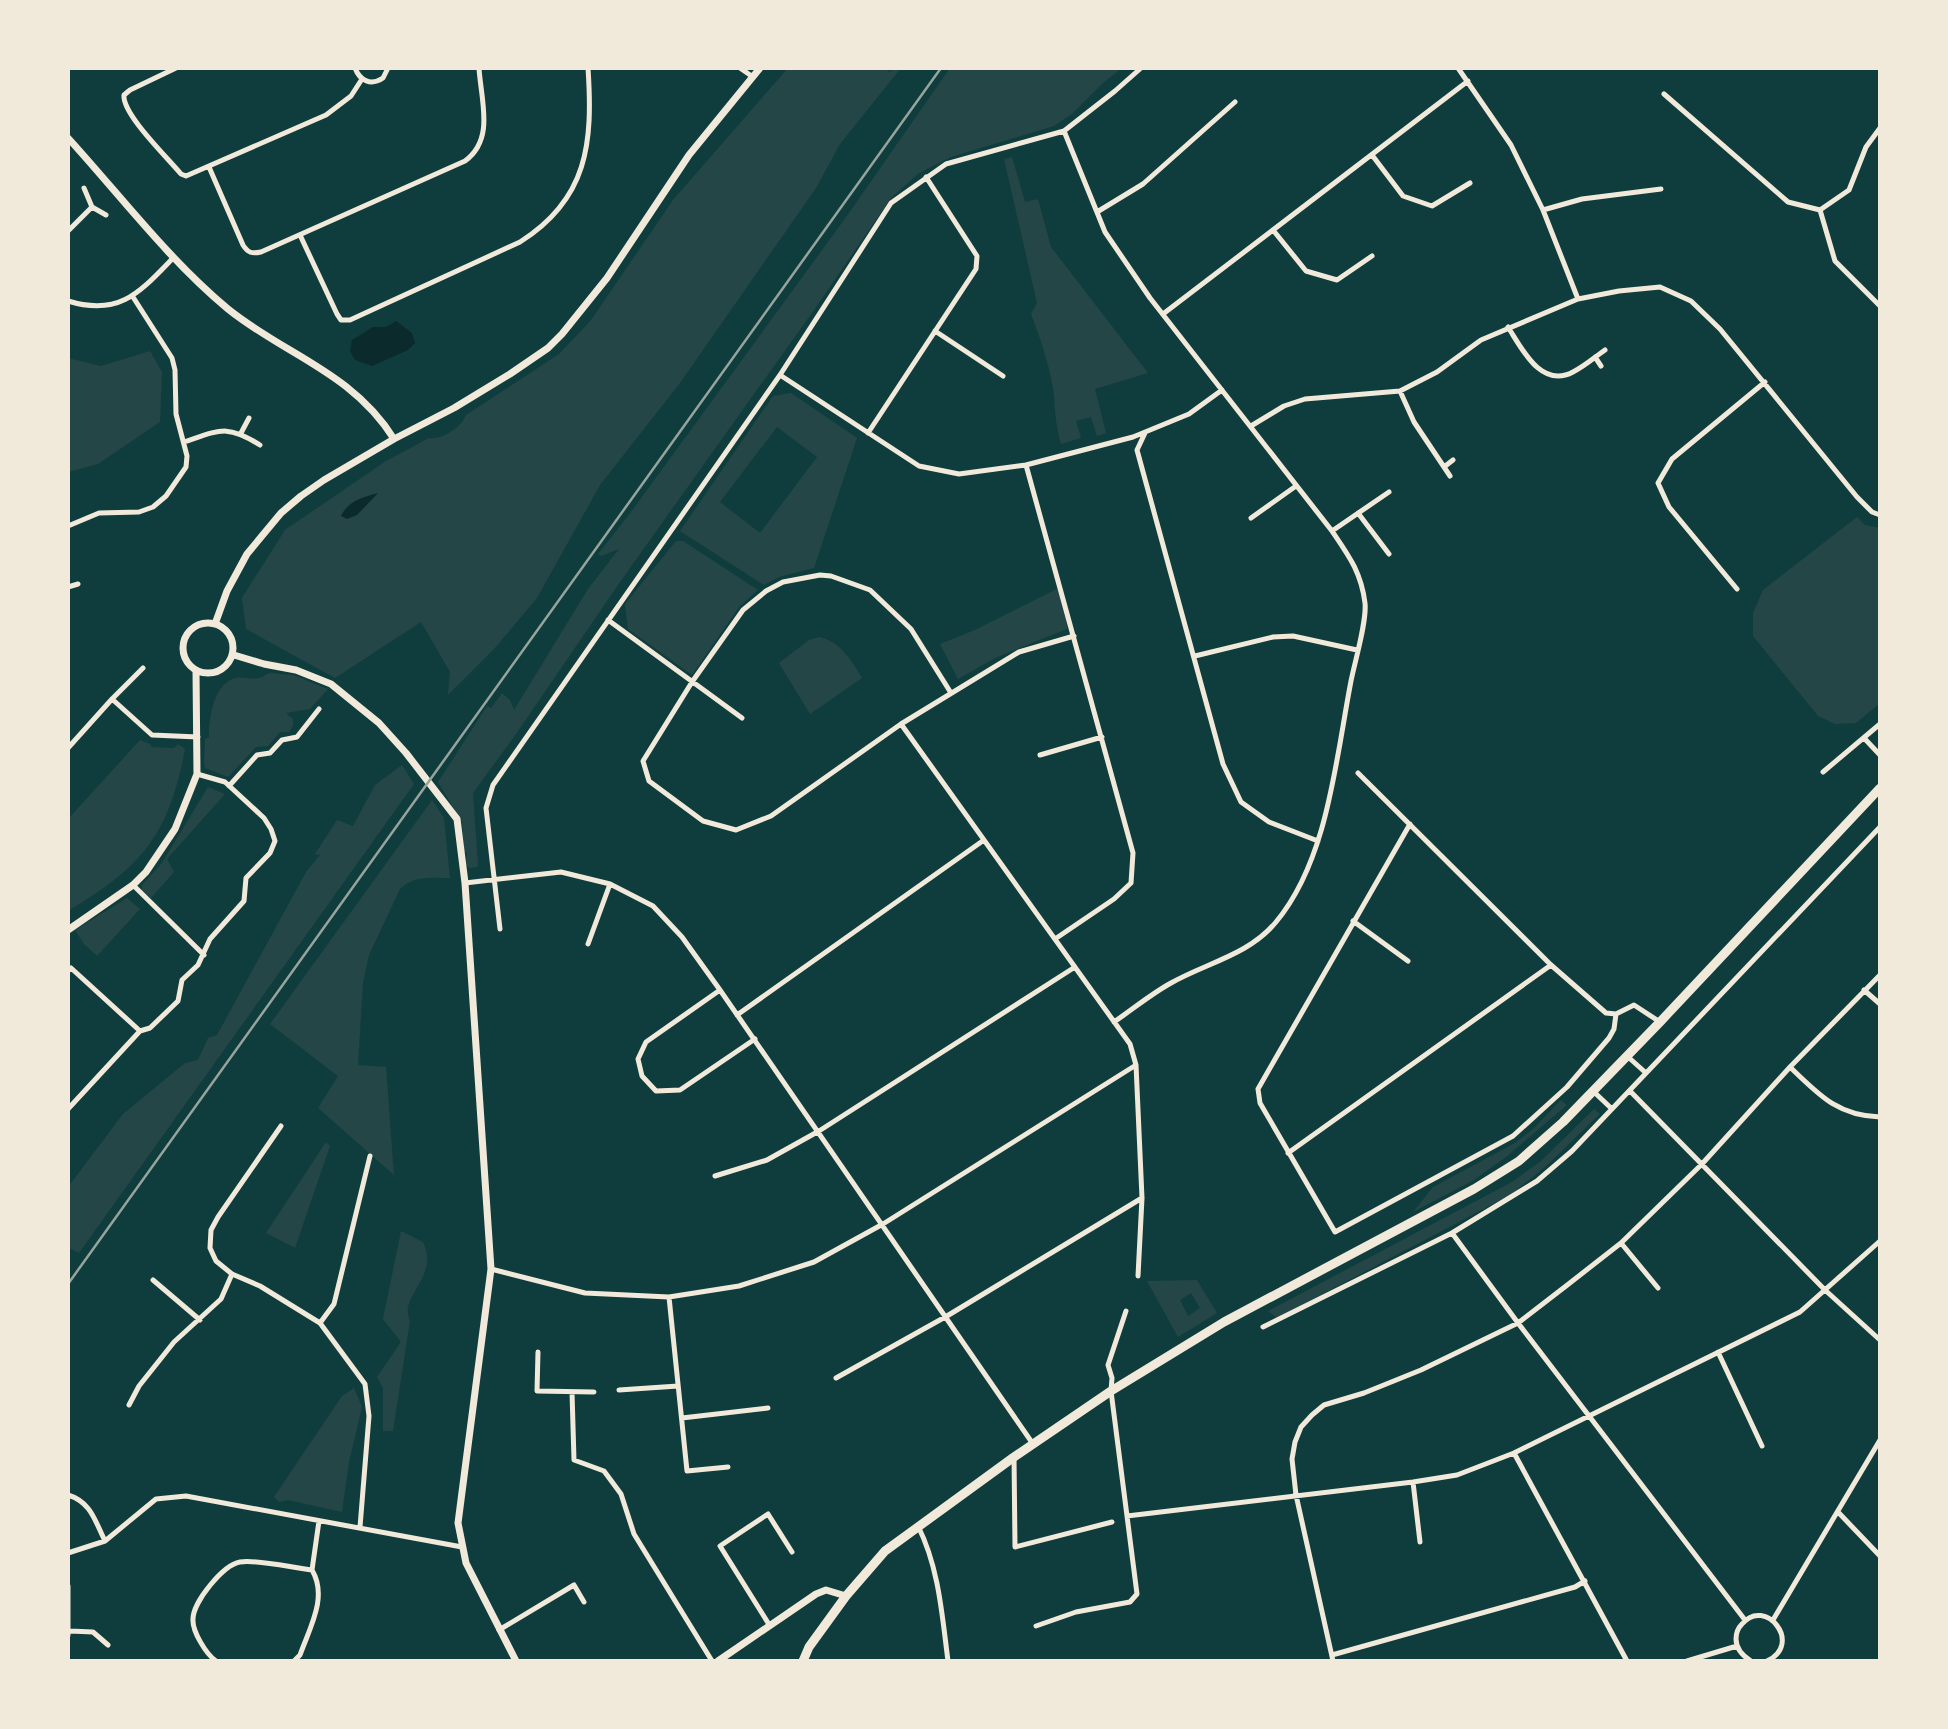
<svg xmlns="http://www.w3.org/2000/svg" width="1948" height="1729" viewBox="0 0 1948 1729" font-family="'Roboto Condensed',sans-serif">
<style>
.green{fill:#244646;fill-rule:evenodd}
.water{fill:#0a2a2b}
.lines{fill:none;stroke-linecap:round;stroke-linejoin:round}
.minor{stroke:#f1e9da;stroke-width:5}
.tertiary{stroke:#f1e9da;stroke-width:7}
.primary{stroke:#f1e9da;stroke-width:9}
.rail{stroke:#97a49c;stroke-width:2.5}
</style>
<rect width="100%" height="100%" fill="#0f3d3e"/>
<path class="green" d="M788,68H885L890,72L893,68H901L840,144L816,188L680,383L600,485L537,598L494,649L448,695L450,672L421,622L335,678L246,629L242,598L285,530L386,461L429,438C442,440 461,428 466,415L559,354L579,333L591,320L673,200Z
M950,68H1122L1103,83L1073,113L1054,126L951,157L919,173L891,198L814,310L620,582L516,734L473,793L478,864L477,867L470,868L466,865L467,852H464L462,822L438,782L487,706L491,708L502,693L510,700L514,710L588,589L619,549L601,556L598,554L628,516L844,220Z
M1012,157L1025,202L1038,199L1051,247L1148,373L1095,389L1106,433L1097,436L1091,417L1076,421L1081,438L1061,444C1056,427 1055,412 1054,394C1050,367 1041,340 1031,314L1037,303L1004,159Z
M150,351L162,372L160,422L98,464L68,472V358L101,366Z
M791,393L857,438L814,568L779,577L764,585L680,531L773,396ZM777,427L817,457L760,533L720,502Z
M1857,517L1865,525L1880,528V703L1856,723L1835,724L1818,716L1753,636V613L1763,590Z
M676,541H683L758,590L740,606L692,675L628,629L625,604Z
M1057,589L1066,607L1067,629L995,658L958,679L940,644L975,630Z
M819,637C840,641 852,661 862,678L810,714L779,663L809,640Z
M270,673L293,675L328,689L310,709L286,713L293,719V726L289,732H280L268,746L256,747L228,777L205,768L204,763L205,739L209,737C209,719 213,683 236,678C243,676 252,680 259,678C263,677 266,674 270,673Z
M140,740L150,744L152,747L174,748L178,744L185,749C169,835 142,867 68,911V819Z
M402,765L414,784L79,1253L69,1248L68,1187L123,1114L185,1063L198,1060L208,1038L217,1035L306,872L320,855L315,854L337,820L353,826L375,785Z
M208,787L225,794L167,859L174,872L151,898L142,890V885L162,863Z
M432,800L444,818L450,878C432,878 413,875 400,889L369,955L363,983L358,1065L386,1067L394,1175L318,1108L338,1076L270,1024Z
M127,898L140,909L97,956L84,944L75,930Z
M1561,1100L1567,1105L1506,1157L1474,1180L1413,1212L1433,1187L1515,1143L1532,1130Z
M1594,1109L1600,1114L1544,1168L1510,1195L1277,1318L1268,1311L1512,1182L1541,1161Z
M326,1142L330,1146L295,1248L266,1233Z
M401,1231L423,1242C440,1278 398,1295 410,1321L393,1431H383V1388L377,1377L401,1342L383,1319Z
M1197,1280L1217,1313L1178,1337L1147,1281ZM1191,1293L1200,1308L1188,1316L1180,1300Z
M354,1388L362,1407L349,1462L342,1512L288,1500L279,1502L274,1497L342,1396Z"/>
<path class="water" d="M396,321L412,333L415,343L408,350L372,366L355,360L350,351L352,340L373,327H386Z
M378,493L357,515L347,519L341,516C348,501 363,497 378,493Z"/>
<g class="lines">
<path class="minor" d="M176,68L130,90L124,95C122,114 168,158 181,174L186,176L326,115L351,96L362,79
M355,68C360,81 371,86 383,78L388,68
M740,68L753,77
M1458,68L1511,145L1543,210L1578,299
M1664,94L1788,202L1820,210L1849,190L1866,147L1880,128
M1064,131L1105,232L1150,298L1332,531C1349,556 1361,572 1365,603C1367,621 1355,661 1351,681C1336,758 1328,860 1276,922C1249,955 1206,963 1171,983C1151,994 1133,1009 1114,1022
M1372,155L1403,196L1432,206L1470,183
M209,167L243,245C248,253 252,254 261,252L465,161C495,139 481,101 479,68
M84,188L92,207L106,215
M1543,210L1582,199L1661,189
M1820,210L1835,261L1880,306
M1097,212L1143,184L1235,102
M1273,230L1306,271L1337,280L1372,256
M68,231L92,207
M300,235L337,314L341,320H350L520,242C588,199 593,143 588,68
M68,301C120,317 140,292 174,257
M1163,314L1468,81
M1508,327C1522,349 1541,389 1573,372C1585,366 1595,357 1605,350
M935,331L1003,376
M1595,357L1601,366
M780,375L919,466L959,474L1026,465L1133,437L1189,414L1222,390
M1400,391L1414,422L1450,476
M1251,426L1284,406L1305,399L1400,391L1437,372L1481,340L1578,299L1619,291L1660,287L1691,301L1720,329L1857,497L1872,512L1880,515
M241,433L249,418
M868,433L976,269L977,256L926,177
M1145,433L1137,450L1223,764L1241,802L1269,822L1318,841
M184,442C220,430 227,424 260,445
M1026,465L1133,853L1131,883L1114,899L1055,939
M1444,467L1453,460
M1358,513L1389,554
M1251,518L1296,486
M68,526L99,513L139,512L153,507L166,496L186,467L187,456L176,414L175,370L172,358L133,297
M1332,531L1389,492
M68,587L78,584
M1737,589L1669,507L1658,483L1672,459L1765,382
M608,620L742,718
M1195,656L1273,637L1293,636L1357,650
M951,693L911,629L870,590L831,576L820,575L783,582L766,591L743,610L692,682L643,761L649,781L703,821L736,830L771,816L901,724L1019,652L1074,636
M112,699L143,668
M901,724L1130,1044L1136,1065L1142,1198L1138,1276
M1864,738L1880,755
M68,748L112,699L152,735L198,737
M1040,755L1102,737
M1823,772L1880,724
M1358,773L1551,965L1606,1013L1616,1014L1634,1005L1660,1022
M229,786L257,755L270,753L282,740L297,737L319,709
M1410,824L1258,1089L1260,1103L1335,1232L1513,1136L1567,1087L1609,1038L1614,1029L1616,1014
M465,883L561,872L610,884L653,906L682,937L720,990L1033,1444
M133,885L204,955
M1353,921L1408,961
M500,929L486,808L493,785L780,375L891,203L946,164L1064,131L1115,91L1141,68
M588,944L610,884
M68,971L71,968L140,1031
M720,990L646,1042L638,1059L642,1076L656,1091L680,1090L755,1039
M1864,990L1880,1004
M737,1015L984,840
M1627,1056L1646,1073
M1790,1067C1819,1095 1838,1116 1880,1117
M1593,1091L1612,1109
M1630,1091L1825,1290L1880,1340
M68,1109L140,1031L150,1028L178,1001L182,980L198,965L210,939L244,901L246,878L270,853L275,841L271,829L264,818L225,782L197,774
M281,1126L218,1217L211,1230L210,1248L216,1261L232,1274L260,1286L320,1323L365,1384L369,1416L360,1527
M1288,1153L1551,965
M715,1176L767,1160L819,1131L1075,967
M1452,1233L1518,1323L1745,1620
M1621,1243L1658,1288
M491,1269L585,1293L669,1297L739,1286L814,1262L883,1224L1136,1065
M153,1280L200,1320
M669,1297L687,1471L728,1467
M320,1323L334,1304L370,1156
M1263,1327L1452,1233L1537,1181L1572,1151L1880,827
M538,1352L537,1391L594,1392
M1718,1352L1762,1446
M836,1378L947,1316L1142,1198
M619,1390L678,1386
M572,1392L574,1460L604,1471L621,1494L634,1534L712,1661
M129,1405L139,1386L174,1342L221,1299L232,1274
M682,1418L768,1408
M1514,1453L1627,1661
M1014,1457L1015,1547L1112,1522
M1413,1482L1420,1542
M68,1495C91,1502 95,1521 105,1541
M1838,1512L1880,1556
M1127,1516L1413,1482L1457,1475L1514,1453L1800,1312L1880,1241
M918,1526C939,1568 942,1615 948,1661
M68,1553L105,1541L156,1499L186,1496L462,1547
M68,1586V1635
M1773,1620L1880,1440
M770,1626L720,1546L768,1514L792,1552
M1036,1626L1076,1612L1130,1602L1137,1594L1111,1391L1112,1378L1108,1365L1126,1311
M499,1630L574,1585L584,1602
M70,1631L93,1632L108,1645
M1332,1655L1575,1587L1585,1581
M216,1661C206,1654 192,1631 193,1619C193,1602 223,1565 240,1562C257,1559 293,1568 312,1570
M294,1661L300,1655C310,1627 328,1597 312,1570L319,1521
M1333,1661L1296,1495L1292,1459L1295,1442L1301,1427L1312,1415L1324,1405L1364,1393L1421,1370L1518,1323L1566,1286L1621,1243L1702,1164L1790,1067L1880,975
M1687,1661L1737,1646
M1751,1661C1743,1656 1736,1649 1736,1639C1736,1634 1738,1628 1742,1624C1765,1596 1804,1644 1767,1661"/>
<path class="tertiary" d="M68,138C120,195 168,259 228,309C285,355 352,372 394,439
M183 648a25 25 0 1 1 50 0a25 25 0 1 1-50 0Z
M215,624L227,591L247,554L281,513L301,496L324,480L394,439L454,408L510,374L548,348L562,334L607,278L689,155L760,68
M234,655L264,664L296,670L331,684L379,723L406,753L457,819L465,883L491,1269L458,1523L466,1563L516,1661
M68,930L133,885L146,872L175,829L197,774L196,671
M718,1661L816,1594L826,1590L846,1596"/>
<path class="primary" d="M803,1661L809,1647L846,1596L885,1551L1014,1457L1111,1391L1224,1322L1474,1189L1519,1161L1563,1122L1660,1022L1880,788"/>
<path class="rail" d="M68,1284L941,68"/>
</g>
<rect width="1948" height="1729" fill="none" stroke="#f1e9da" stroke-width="140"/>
</svg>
